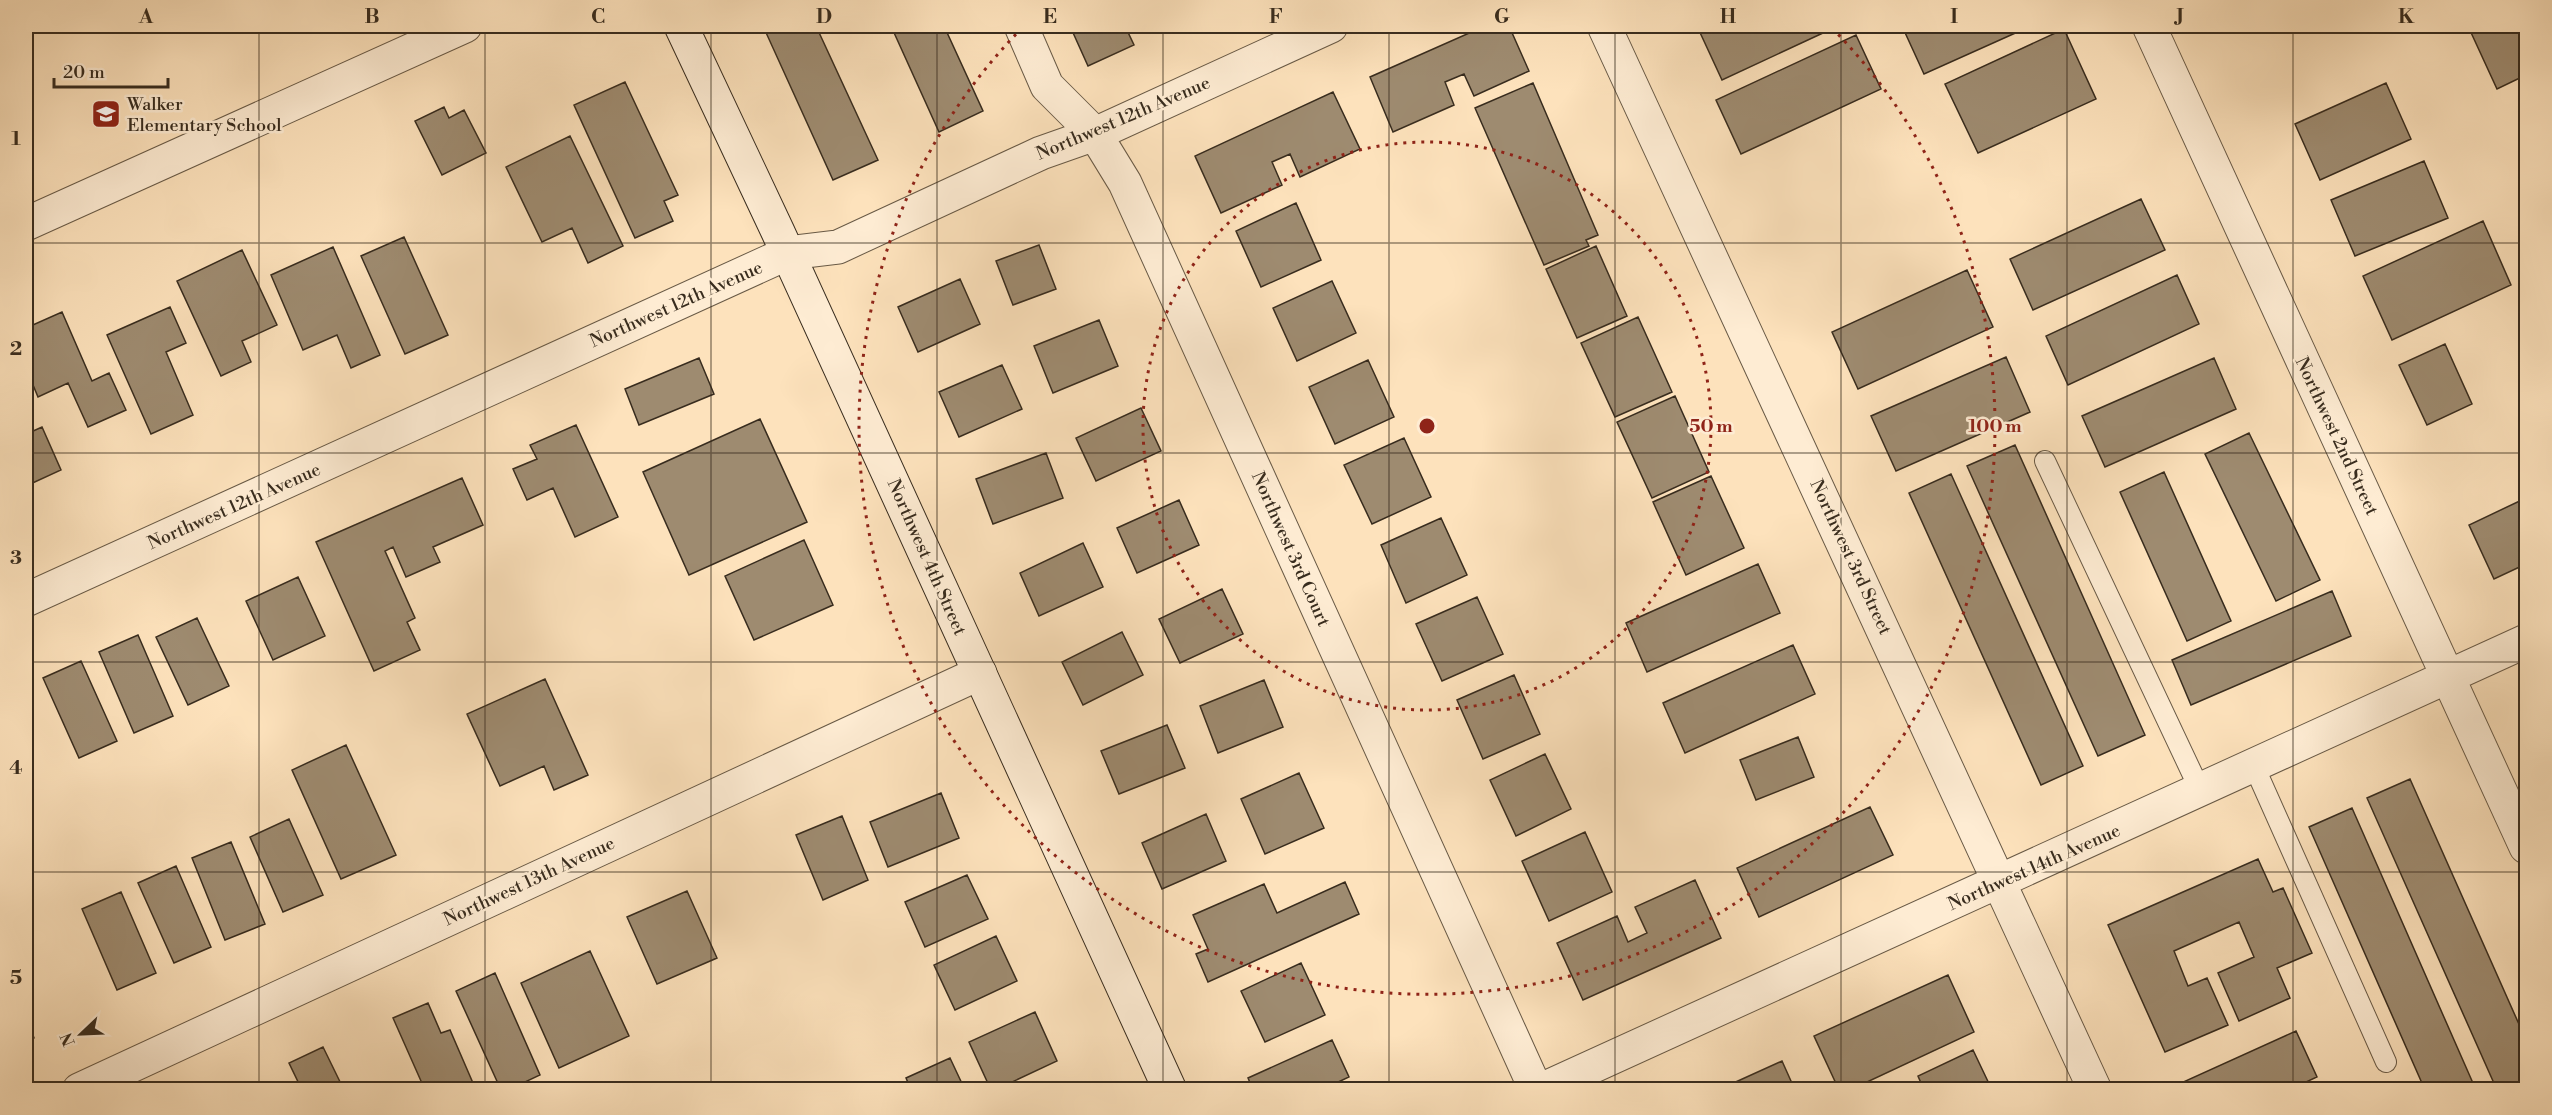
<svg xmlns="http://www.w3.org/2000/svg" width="2552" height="1115" viewBox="0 0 2552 1115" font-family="'Libre Bodoni',serif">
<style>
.building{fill:#9e8b70;stroke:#382c1e;stroke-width:1.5}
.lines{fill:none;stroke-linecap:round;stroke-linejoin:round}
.lane-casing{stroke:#695a46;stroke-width:22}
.street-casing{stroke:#695a46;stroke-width:35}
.secondary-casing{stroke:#382c1e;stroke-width:35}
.lane{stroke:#feecd3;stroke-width:20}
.street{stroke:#feecd3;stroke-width:33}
.secondary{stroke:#feecd3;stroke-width:33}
.grid{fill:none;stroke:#382c1e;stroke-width:1.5;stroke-opacity:0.55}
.ring{fill:none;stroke:#8f2418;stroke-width:3;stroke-dasharray:3 6}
.labels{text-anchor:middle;stroke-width:5;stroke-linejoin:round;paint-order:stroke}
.poi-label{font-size:18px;fill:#382c1e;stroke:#feecd3;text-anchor:start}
.street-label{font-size:18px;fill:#382c1e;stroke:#feecd3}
.centre{fill:#8f2418;stroke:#feecd3;stroke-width:3}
.ring-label{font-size:18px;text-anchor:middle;font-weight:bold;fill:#8f2418;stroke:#feecd3;stroke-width:5;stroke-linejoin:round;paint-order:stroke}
.neatline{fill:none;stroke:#382c1e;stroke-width:2}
.grid-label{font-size:20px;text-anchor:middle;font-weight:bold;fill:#382c1e}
</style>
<rect width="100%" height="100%" fill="#fde2bc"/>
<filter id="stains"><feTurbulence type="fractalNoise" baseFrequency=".00333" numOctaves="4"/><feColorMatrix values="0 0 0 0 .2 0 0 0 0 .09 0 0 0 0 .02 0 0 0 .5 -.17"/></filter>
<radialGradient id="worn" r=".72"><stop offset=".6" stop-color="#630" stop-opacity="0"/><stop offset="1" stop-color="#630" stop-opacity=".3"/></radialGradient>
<path class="building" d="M763,26H816L878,160L833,180Z
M891,26H944L983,111L939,132Z
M1070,26H1125L1134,45L1088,66Z
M1485,26H1509L1529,71L1474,96L1464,74L1445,82L1454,105L1393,132L1370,77Z
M1697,26H1838L1722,80Z
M1902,26H2031L1924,74Z
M2468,26H2526V75L2497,89Z
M2064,29L2096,99L1978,153L1945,84Z
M1856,35L1881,89L1741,154L1716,100Z
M625,82L678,195L664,201L673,221L635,238L574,105Z
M1533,83L1598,235L1586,240L1589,246L1544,265L1475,108Z
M2386,83L2411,139L2320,180L2295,124Z
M1333,92L1360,149L1300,177L1290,154L1272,162L1282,185L1221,213L1195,156Z
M444,107L449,118L464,110L486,153L442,175L415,121Z
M570,136L623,246L588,263L572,228L542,242L506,167Z
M2424,161L2448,218L2355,256L2331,200Z
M2141,199L2165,250L2033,310L2010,259Z
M1296,203L1321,260L1261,287L1236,231Z
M2483,221L2511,285L2392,340L2363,276Z
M404,237L448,335L405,354L361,256Z
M1039,245L1056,289L1013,305L996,261Z
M1596,246L1627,316L1577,338L1546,269Z
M333,247L380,355L351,368L337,335L303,350L271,275Z
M242,250L277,325L242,341L251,362L221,376L177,281Z
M1967,270L1993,327L1858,389L1832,332Z
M2177,275L2199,324L2068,385L2046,336Z
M960,279L980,324L918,352L898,307Z
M1332,281L1356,333L1297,361L1273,308Z
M170,307L186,343L166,352L193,415L151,434L107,335Z
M62,312L92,381L109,373L126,410L88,427L68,383L38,397L26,368V328Z
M1638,317L1672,392L1615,417L1581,343Z
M1099,320L1118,366L1053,393L1034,346Z
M2445,344L2472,404L2427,425L2399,365Z
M2006,357L2030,412L1896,471L1871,416Z
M699,358L714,394L639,425L625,389Z
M2214,358L2236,409L2105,467L2082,416Z
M1368,360L1394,417L1335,444L1309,387Z
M1002,365L1022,409L959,437L939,392Z
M1675,396L1709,472L1652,498L1617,422Z
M1141,408L1161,451L1096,481L1076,438Z
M760,419L807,522L689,575L643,472Z
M26,420L31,432L42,427L61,470L26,486Z
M576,425L618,517L575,537L553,488L527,500L513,469L537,459L530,445Z
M2249,433L2320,580L2276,601L2205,454Z
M1404,438L1431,497L1372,524L1344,465Z
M2015,445L2145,735L2098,756L1967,466Z
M1046,453L1063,498L993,524L976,479Z
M2164,472L2231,621L2187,641L2120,492Z
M1951,474L2083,766L2041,785L1909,493Z
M1711,476L1744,548L1686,575L1653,502Z
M462,478L483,525L433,547L440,562L406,577L393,547L385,551L415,618L407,622L420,650L374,671L316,542Z
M2526,498V564L2494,579L2469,525Z
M1179,500L1199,545L1137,573L1117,528Z
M1441,518L1467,575L1406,603L1381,545Z
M804,540L833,605L754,640L725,576Z
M1083,543L1103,587L1039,616L1020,573Z
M1758,564L1780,613L1647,672L1626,623Z
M298,577L325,636L273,660L246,601Z
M1222,589L1243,634L1180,663L1159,619Z
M2332,591L2351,636L2191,705L2172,660Z
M1477,597L1503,654L1442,681L1416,624Z
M197,618L229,686L188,705L156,637Z
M1122,632L1143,675L1083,705L1062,662Z
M138,635L173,716L134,733L99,652Z
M1793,645L1815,694L1685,753L1663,703Z
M81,661L117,741L79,758L43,678Z
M1514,675L1540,734L1483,759L1457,700Z
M545,679L588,775L554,790L544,766L500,786L467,714Z
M1264,680L1283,727L1218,753L1200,706Z
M1167,725L1185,768L1119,794L1101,751Z
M1798,737L1814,777L1756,800L1740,760Z
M346,745L396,855L341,879L292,770Z
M1545,754L1571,809L1516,836L1490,780Z
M1299,773L1324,828L1265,854L1241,799Z
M2410,779L2526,1040V1079L2502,1090H2497L2367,798Z
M941,793L959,838L888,867L870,822Z
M1870,807L1893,855L1759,917L1737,868Z
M2352,808L2476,1090H2425L2309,827Z
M1206,814L1226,861L1162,889L1142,843Z
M842,816L868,880L823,900L796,835Z
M289,819L323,895L283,912L250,837Z
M1585,832L1612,892L1549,921L1522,861Z
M231,842L265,924L225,940L192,858Z
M2258,859L2273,892L2283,888L2312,953L2277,968L2290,998L2239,1021L2218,973L2254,957L2239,922L2174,951L2188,986L2207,978L2228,1025L2165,1052L2108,925Z
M176,866L211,947L174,963L138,883Z
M967,875L988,919L925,947L905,902Z
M1695,880L1721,938L1583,1000L1557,943L1617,916L1628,942L1647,933L1635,907Z
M1345,882L1359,914L1208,982L1196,954L1208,949L1193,915L1264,884L1277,913Z
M687,891L717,958L657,984L627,917Z
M121,892L156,973L117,990L82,909Z
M996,936L1017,981L955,1010L934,965Z
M590,951L629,1036L559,1068L521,983Z
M1301,963L1325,1015L1265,1042L1241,991Z
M495,973L540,1075L508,1090H501L456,991Z
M1948,975L1974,1032L1850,1090H1839L1814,1036Z
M428,1003L441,1033L450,1030L476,1090H425L393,1018Z
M1035,1012L1057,1061L995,1090H991L969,1042Z
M26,1018L34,1038L26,1042Z
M2296,1031L2317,1077L2289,1090H2185L2181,1083Z
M1332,1040L1349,1077L1332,1085L1334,1090H1253L1248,1078Z
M323,1047L344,1090H302L289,1063Z
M1973,1050L1992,1090H1924L1918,1076Z
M950,1058L965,1090H911L906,1078Z
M1782,1061L1795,1090H1718Z
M815,1082L818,1090H799Z"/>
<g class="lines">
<g class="lane-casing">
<path id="lane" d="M2045,461L2200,790
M2254,766L2386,1062"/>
</g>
<g class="street-casing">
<path id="street" d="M1021,26L1047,86L1095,134L1125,183L1536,1090
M1604,26L2095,1090
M2149,26L2526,847
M26,224L465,26
M26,600L788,253L838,247L1041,153L1095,134L1331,26
M79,1090L980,673
M1541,1090L2526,641"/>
</g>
<g class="secondary-casing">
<path id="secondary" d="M681,26L778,232L1170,1090"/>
</g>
<use href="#lane" class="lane"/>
<use href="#street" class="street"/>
<use href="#secondary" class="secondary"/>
</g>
<path class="grid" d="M259,26V1090M485,26V1090M711,26V1090M937,26V1090M1163,26V1090M1389,26V1090M1615,26V1090M1841,26V1090M2067,26V1090M2293,26V1090M26,243H2526M26,453H2526M26,662H2526M26,872H2526"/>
<g class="ring">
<circle cx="1427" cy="426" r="284"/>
<path d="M1832 28A568 568 0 1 1 1022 28"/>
</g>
<defs>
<g id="school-square" transform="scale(1.5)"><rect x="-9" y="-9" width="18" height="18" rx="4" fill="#8f2418" stroke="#feecd3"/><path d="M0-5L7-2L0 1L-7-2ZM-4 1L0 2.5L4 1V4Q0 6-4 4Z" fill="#fff"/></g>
</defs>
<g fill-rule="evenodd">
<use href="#school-square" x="106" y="114"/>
</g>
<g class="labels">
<g class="poi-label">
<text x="127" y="110">Walker<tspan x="127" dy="21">Elementary School</tspan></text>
</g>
<g class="street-label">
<text transform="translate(1123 118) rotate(-23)" y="6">Northwest 12th Avenue</text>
<text transform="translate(676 304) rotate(-24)" y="6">Northwest 12th Avenue</text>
<text transform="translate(2337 436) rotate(65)" y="6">Northwest 2nd Street</text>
<text transform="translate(234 506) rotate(-24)" y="6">Northwest 12th Avenue</text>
<text transform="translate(1291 549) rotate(66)" y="6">Northwest 3rd Court</text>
<text transform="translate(927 557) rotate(66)" y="6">Northwest 4th Street</text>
<text transform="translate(1851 557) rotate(65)" y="6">Northwest 3rd Street</text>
<text transform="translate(2034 867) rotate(-24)" y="6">Northwest 14th Avenue</text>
<text transform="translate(529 881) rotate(-25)" y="6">Northwest 13th Avenue</text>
</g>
</g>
<circle cx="1427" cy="426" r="9" class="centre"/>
<g class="ring-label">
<text x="1711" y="432">50 m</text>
<text x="1995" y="432">100 m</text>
</g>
<rect width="2552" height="1115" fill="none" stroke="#fde2bc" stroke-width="66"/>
<g transform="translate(81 1034) rotate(247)" stroke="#feecd3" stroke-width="4.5" paint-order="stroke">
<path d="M0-4.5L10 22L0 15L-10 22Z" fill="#382c1e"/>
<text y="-9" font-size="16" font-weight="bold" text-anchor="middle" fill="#382c1e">N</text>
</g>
<path d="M54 78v9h114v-9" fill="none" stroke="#382c1e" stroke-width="3"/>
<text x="63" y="78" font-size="18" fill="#382c1e" stroke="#feecd3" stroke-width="4.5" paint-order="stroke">20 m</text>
<rect x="33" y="33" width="2486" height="1049" class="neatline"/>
<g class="grid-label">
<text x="146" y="23">A</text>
<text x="372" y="23">B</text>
<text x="598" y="23">C</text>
<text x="824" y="23">D</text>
<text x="1050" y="23">E</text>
<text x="1276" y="23">F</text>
<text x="1502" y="23">G</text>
<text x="1728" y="23">H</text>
<text x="1954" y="23">I</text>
<text x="2180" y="23">J</text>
<text x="2406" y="23">K</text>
<text x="16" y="145">1</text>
<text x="16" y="355">2</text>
<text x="16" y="564">3</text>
<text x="16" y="774">4</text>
<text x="16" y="984">5</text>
</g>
<rect width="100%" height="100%" filter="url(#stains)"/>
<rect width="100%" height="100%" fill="url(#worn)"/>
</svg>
